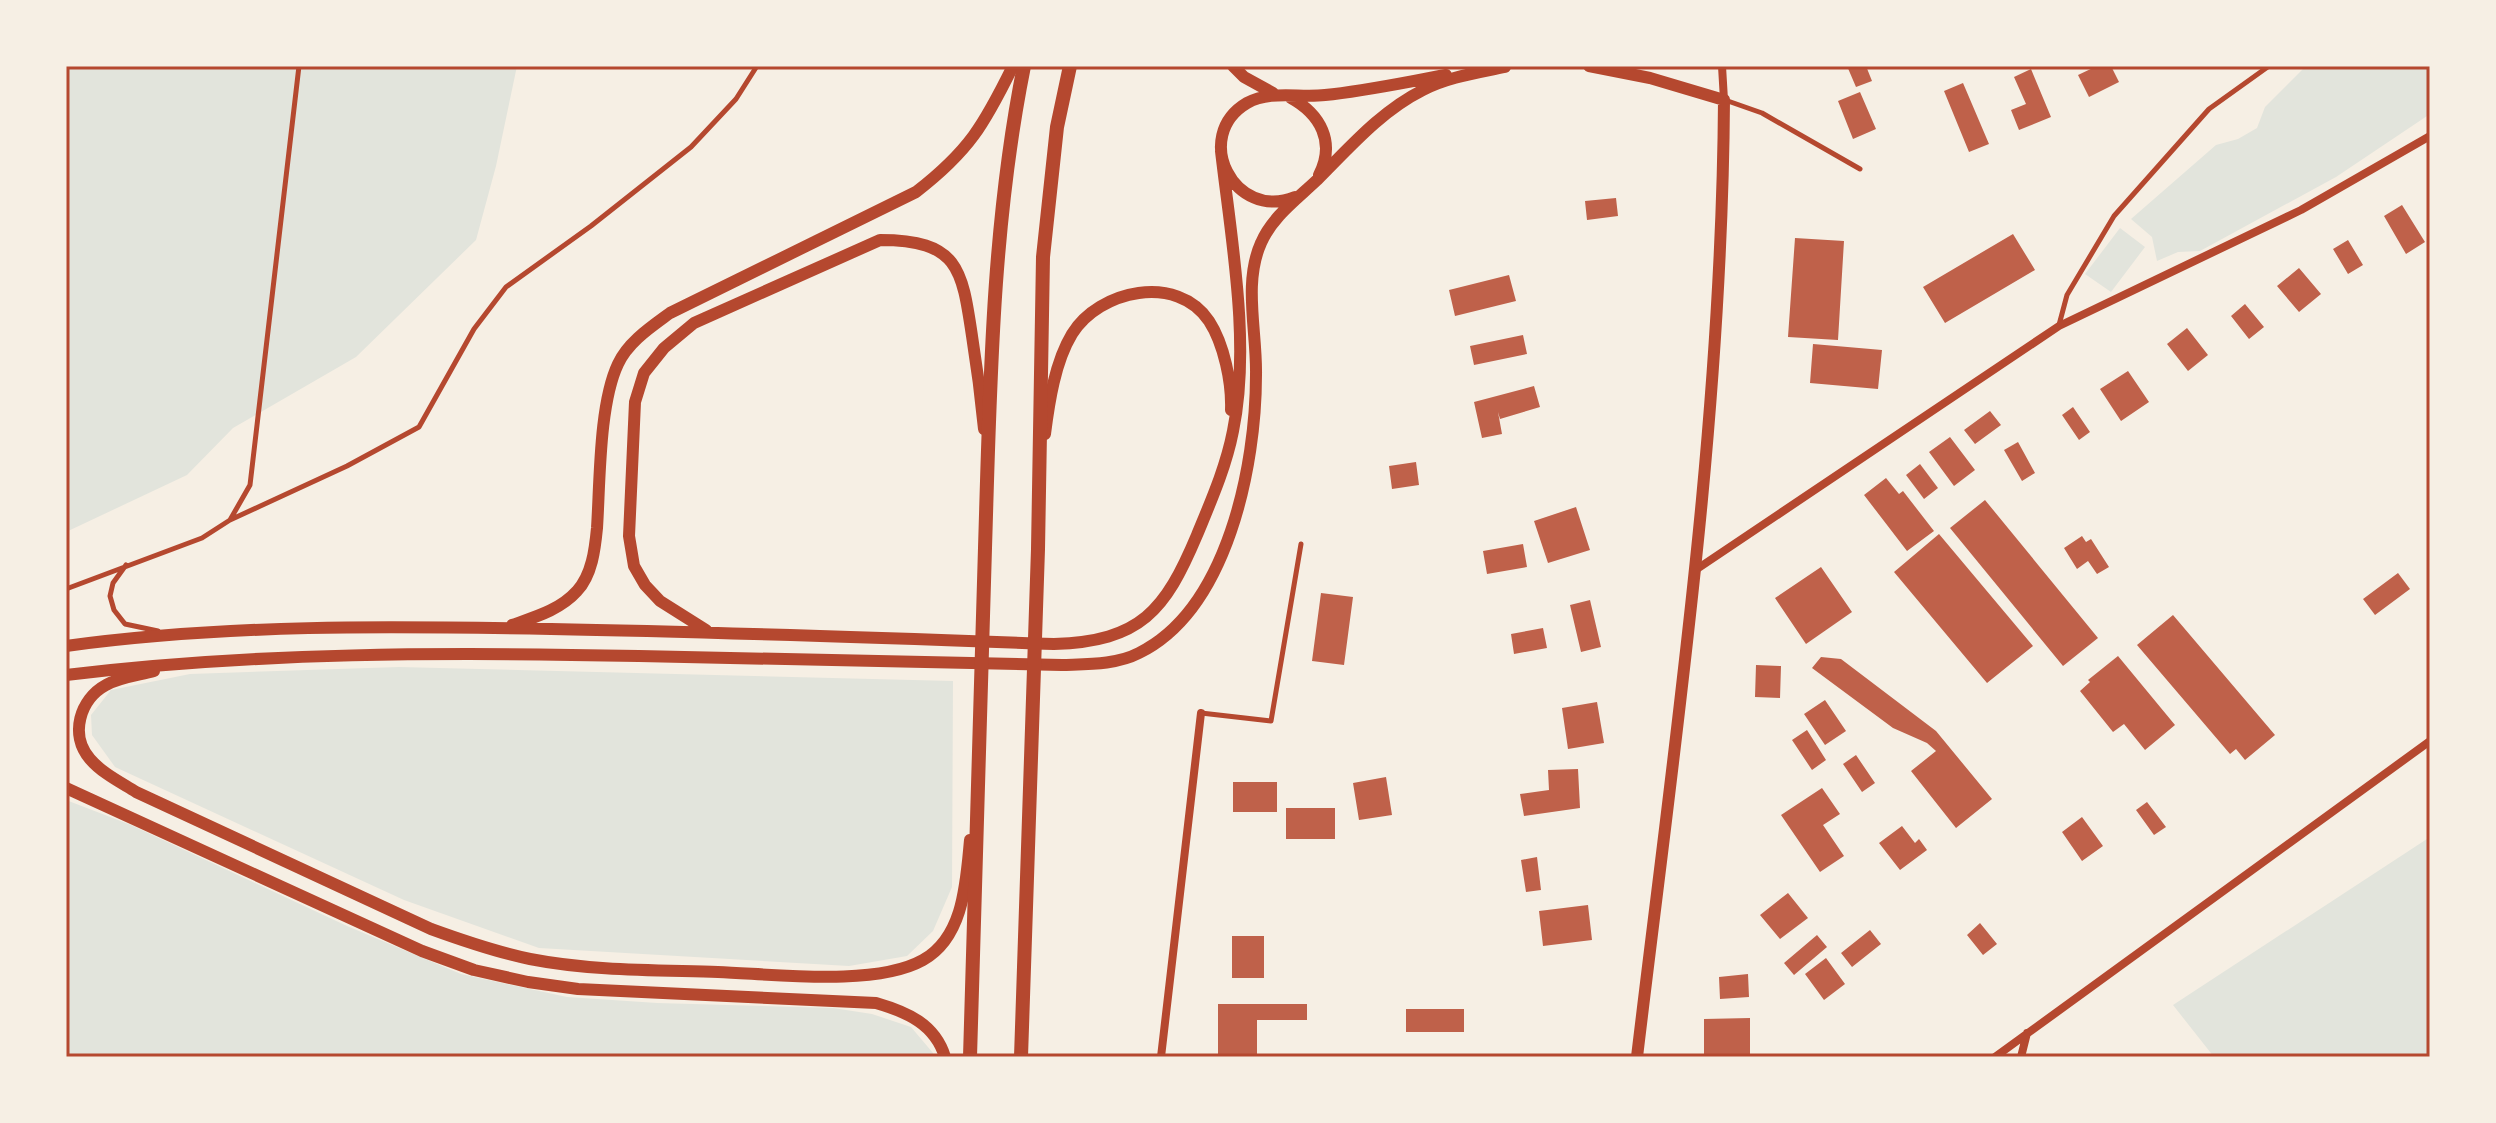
<svg xmlns="http://www.w3.org/2000/svg" width="2496" height="1123" viewBox="0 0 2496 1123" font-family="Montserrat,sans-serif">
<style>
.green{fill:#e2e4dc}
.building{fill:#bf614a}
.lines{fill:none;stroke-linecap:round;stroke-linejoin:round}
.service{stroke:#b5482f;stroke-width:5}
.minor{stroke:#b5482f;stroke-width:8}
.tertiary{stroke:#b5482f;stroke-width:12}
.secondary{stroke:#b5482f;stroke-width:14}
.neatline{fill:none;stroke:#b5482f;stroke-width:3}
</style>
<rect width="100%" height="100%" fill="#f6efe4"/>
<path class="green" d="M66,66H517L496,166L476,240L356,357L233,428L187,475L66,532Z
M2306,66H2430V114L2336,177L2200,251L2178,252L2157,261L2152,237L2131,219L2216,145L2238,139L2257,128L2265,107Z
M2120,228L2145,247L2111,292L2085,274Z
M399,667L953,681L952,887L933,931L907,956L849,966L539,948L404,900L115,767L92,735L91,715L111,690L190,674Z
M66,800L131,825L347,926L461,974L567,997L657,1003L833,1008L872,1014L911,1027L933,1053L934,1057H66Z
M2430,837V1057H2214L2173,1005Z"/>
<path class="building" d="M1847,66H1866L1872,81L1856,87Z
M2097,66H2111L2119,82L2089,97L2078,75Z
M2031,69L2051,117L2019,130L2011,110L2026,104L2014,77Z
M1963,83L1989,144L1969,152L1944,91Z
M1860,92L1876,129L1853,139L1838,101Z
M1616,198L1618,216L1587,220L1585,201Z
M2402,205L2425,242L2406,254L2384,216Z
M2013,234L2035,270L1945,323L1923,287Z
M1795,238L1844,241L1838,340L1788,337Z
M2348,240L2363,265L2348,274L2333,249Z
M2299,268L2321,294L2299,312L2277,286Z
M1509,275L1516,301L1455,316L1449,290Z
M2245,304L2264,327L2249,339L2231,316Z
M2187,328L2208,355L2188,371L2167,344Z
M1523,335L1527,354L1474,365L1470,346Z
M1813,344L1882,350L1878,389L1810,383Z
M2128,371L2149,402L2121,421L2100,389Z
M1534,386L1540,407L1500,419L1498,412L1502,434L1482,438L1474,402Z
M2073,407L2090,432L2079,440L2062,415Z
M1990,411L2001,425L1975,444L1964,430Z
M1950,437L1975,470L1954,486L1929,452Z
M2018,442L2035,473L2022,481L2004,450Z
M1416,462L1419,485L1392,489L1389,466Z
M1920,464L1938,488L1924,499L1906,475Z
M1886,478L1899,494L1903,491L1934,531L1907,551L1864,495Z
M1985,500L2098,638L2063,666L1950,528Z
M1576,507L1590,550L1548,563L1534,521Z
M1939,534L2033,646L1987,683L1894,572Z
M2082,536L2086,542L2091,539L2109,567L2097,574L2088,561L2077,569L2064,548Z
M1523,544L1527,567L1487,574L1483,551Z
M1821,567L1852,612L1806,644L1775,598Z
M2398,573L2410,589L2375,615L2363,599Z
M1321,593L1353,597L1344,665L1312,661Z
M1590,600L1601,647L1581,652L1570,605Z
M2173,615L2275,735L2245,760L2236,749L2230,754L2137,645Z
M1543,628L1547,648L1514,654L1511,634Z
M2118,656L2175,725L2145,750L2124,724L2113,732L2080,691L2090,682L2088,680Z
M1821,657L1841,659L1936,731L1992,799L1956,828L1911,771L1936,751L1927,743L1893,728L1812,668Z
M1756,665L1781,666L1780,698L1755,697Z
M1825,700L1846,731L1825,745L1804,714Z
M1597,702L1604,743L1568,749L1562,708Z
M1807,730L1826,760L1812,770L1792,740Z
M1856,755L1875,783L1862,792L1843,764Z
M1578,769L1580,808L1524,816L1520,794L1549,790L1548,770Z
M1386,777L1392,815L1359,820L1353,783Z
M1233,782H1277V812H1233Z
M1822,788L1840,814L1823,825L1844,856L1820,872L1781,815Z
M2147,802L2166,827L2154,835L2136,810Z
M1286,808H1335V839H1286Z
M2082,817L2103,846L2082,861L2062,832Z
M1902,826L1915,843L1919,839L1927,850L1900,870L1879,843Z
M1537,857L1541,890L1526,892L1521,860Z
M1788,893L1808,918L1780,939L1760,915Z
M1588,905L1592,940L1543,946L1539,911Z
M1980,923L1997,944L1983,955L1967,935Z
M1870,930L1881,944L1852,967L1841,953Z
M1817,935L1827,947L1794,975L1784,963Z
M1232,936H1264V978H1232Z
M1826,958L1845,984L1824,1000L1805,974Z
M1748,974L1749,997L1720,999L1719,977Z
M1218,1004H1307V1020H1257V1056H1218Z
M1406,1009H1464V1032H1406Z
M1750,1018V1057H1704V1019Z"/>
<g class="lines">
<path class="service" d="M1725,100L1762,113L1860,169
M2059,325L2067,295L2114,216L2209,109L2269,66
M230,520L347,466L419,427L474,329L506,287L591,226L691,147L736,99L757,66
M126,565L113,583L110,596L114,610L125,624L158,631
M66,589L202,538L230,520L250,485L299,66
M1201,713L1271,721L1301,544"/>
<path class="minor" d="M1722,66L1724,100
M1694,571L2059,326L2301,210L2430,136
M1161,1057L1201,713
M1995,1057L2430,741
M2021,1057L2027,1033"/>
<path class="tertiary" d="M1233,66L1244,77L1273,93
M1589,66L1650,78L1724,100C1722,420 1675,739 1637,1057
M1291,98C1320,114 1336,142 1319,175
M1295,197C1234,222 1191,136 1247,103C1270,90 1299,98 1325,95C1365,91 1406,82 1446,75
M1045,434C1049,402 1055,362 1072,334C1099,290 1177,273 1209,321C1224,344 1232,383 1231,410
M512,625C535,617 560,610 577,591C592,575 595,549 597,528C600,482 599,404 618,364C628,342 651,327 670,313L916,192C969,151 984,125 1013,66
M706,630L660,601L645,585L634,566L629,536L635,402L644,373L664,348L694,323L880,240C958,240 962,268 972,336C977,367 981,398 984,429
M66,646C227,624 389,626 551,629C719,632 887,638 1054,644C1141,641 1165,611 1197,535C1211,501 1226,467 1233,431C1251,345 1231,238 1221,151
M154,671C140,675 120,677 106,685C80,699 69,735 90,759C102,773 120,782 136,792L431,929C464,941 496,952 530,959C591,971 656,970 718,972C773,974 875,987 923,960C964,937 966,882 970,840
M66,675C256,652 448,652 639,656C780,659 921,662 1062,665C1087,664 1116,665 1139,653C1228,609 1256,465 1256,375C1257,332 1243,283 1261,243C1272,217 1297,199 1317,180C1350,147 1381,111 1423,90C1448,77 1477,73 1505,67
M66,788L422,951L474,970L528,982L578,989L876,1003C907,1012 935,1024 945,1057"/>
<path class="secondary" d="M970,1057C975,887 980,718 985,548C990,387 992,225 1024,66
M1021,1057L1038,549L1043,257L1057,127L1070,66"/>
</g>
<rect width="2496" height="1123" fill="none" stroke="#f6efe4" stroke-width="136"/>
<rect x="68" y="68" width="2360" height="987" class="neatline"/>
</svg>
